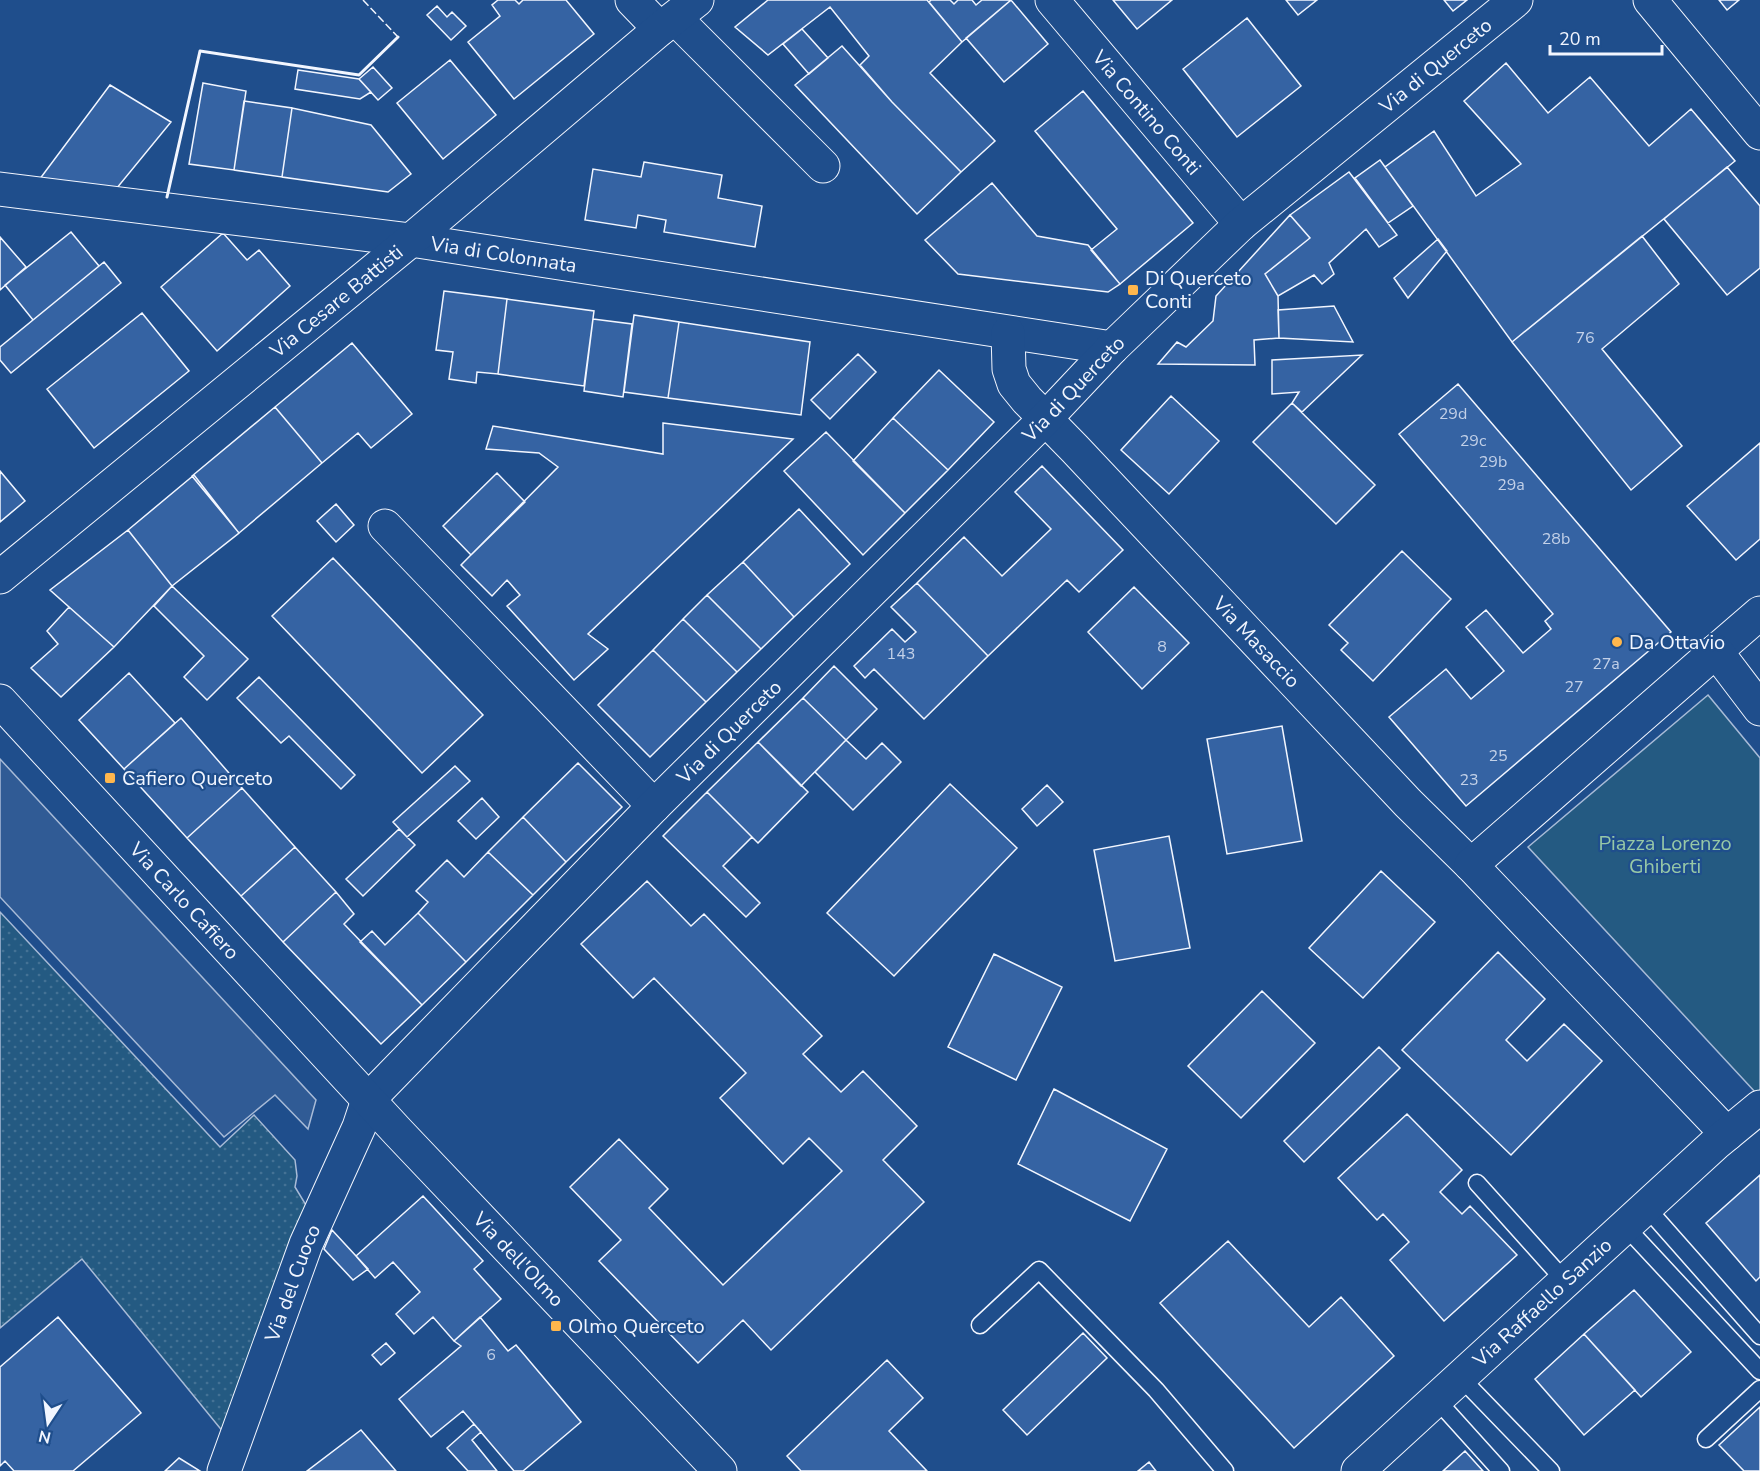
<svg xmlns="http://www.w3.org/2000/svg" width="1760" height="1471" viewBox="0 0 1760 1471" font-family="'Nunito Sans',sans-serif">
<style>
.park{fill:#245a82;stroke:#a8bbd7;stroke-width:1.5}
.garden{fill:url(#garden-dots);stroke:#a8bbd7;stroke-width:1.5}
.parking{fill:#305b95;stroke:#a8bbd7;stroke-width:1.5}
.building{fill:#3563a3;stroke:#f2f6ff;stroke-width:1.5}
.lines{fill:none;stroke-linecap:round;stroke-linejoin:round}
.lane-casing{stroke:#f2f6ff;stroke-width:19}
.street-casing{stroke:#f2f6ff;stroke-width:35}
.secondary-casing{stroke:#f2f6ff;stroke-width:35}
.lane{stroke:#1f4e8c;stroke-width:16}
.street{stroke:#1f4e8c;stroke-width:33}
.secondary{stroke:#1f4e8c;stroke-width:33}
.fence{stroke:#f2f6ff;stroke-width:1.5;stroke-dasharray:8 3;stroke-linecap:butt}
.wall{stroke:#f2f6ff;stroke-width:3}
.poi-dot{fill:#ffb74d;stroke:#1f4e8c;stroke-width:2}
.labels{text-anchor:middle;stroke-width:4.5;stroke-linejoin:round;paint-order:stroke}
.number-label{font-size:16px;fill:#c3d1e8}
.street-label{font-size:20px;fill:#f2f6ff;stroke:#1f4e8c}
.poi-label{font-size:20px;fill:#f2f6ff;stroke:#1f4e8c;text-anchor:start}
.park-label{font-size:20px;fill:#97c8a6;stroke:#1f4e8c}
</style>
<defs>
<pattern id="garden-dots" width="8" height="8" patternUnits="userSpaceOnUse" patternTransform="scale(1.5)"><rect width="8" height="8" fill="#245a82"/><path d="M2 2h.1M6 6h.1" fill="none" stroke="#447295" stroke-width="1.8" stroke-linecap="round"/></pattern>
</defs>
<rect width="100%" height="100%" fill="#1f4e8c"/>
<path class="park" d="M1708,695L1760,758V1090L1756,1093L1528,847Z"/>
<path class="garden" d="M0,912L220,1147L254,1115L295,1160L297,1176L295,1187L306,1205L224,1433L82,1259L0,1328Z"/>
<path class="parking" d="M0,759L316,1100L308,1129L275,1095L224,1137L0,897Z"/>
<path class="building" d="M498,0H515L519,4L523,0H566L594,34L514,99L468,42L500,16L492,5Z
M768,0H927L962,42L930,73L995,141L961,172L892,102L860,65L869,56L830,7L768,55L735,27Z
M931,0H950L954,4L958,0H972L976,5L982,0H1011L962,42L929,2Z
M1011,0L1048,44L1004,82L966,38Z
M1113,0H1172L1137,29Z
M1286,0H1317L1298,15Z
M1444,0H1467L1453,11Z
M1719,0H1739L1727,10Z
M437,6L447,17L452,12L466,26L451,40L427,15Z
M1247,18L1301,86L1237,137L1183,69Z
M802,29L828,58L809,74L783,44Z
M842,46L892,102L961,172L917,214L795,85Z
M450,60L496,115L443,159L397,103Z
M1506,63L1548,113L1590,77L1649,146L1691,109L1735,161L1512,342L1385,167L1434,131L1476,196L1521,164L1464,101Z
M373,67L392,88L378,100L359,79Z
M298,70L359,79L371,92L360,99L295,89Z
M203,83L246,91L234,170L189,164Z
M110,85L171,122L112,194L39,180Z
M1083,91L1193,223L1120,284L1091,250L1117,229L1035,131Z
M244,101L292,108L282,177L234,170Z
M292,108L371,125L411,174L388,192L282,177Z
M1380,160L1413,206L1388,223L1355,178Z
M644,162L722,175L718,198L762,206L755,247L664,232L666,220L638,215L636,228L585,220L593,169L641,177Z
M1727,167L1760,206V268L1727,295L1664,219Z
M1349,172L1397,235L1379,247L1366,229L1329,263L1334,274L1322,284L1314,275L1278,296L1265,274L1310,238L1290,215Z
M992,183L1037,236L1088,245L1120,284L1108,292L958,274L925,240Z
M1290,215L1310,238L1265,274L1278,296L1279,338L1254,340L1255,365L1158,364L1177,342L1186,347L1213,321L1216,296Z
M71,232L99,266L33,320L5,285Z
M223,233L247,260L259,250L290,286L217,351L161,287Z
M1642,236L1679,284L1602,349L1682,446L1631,490L1512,342Z
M0,237L26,267L0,290Z
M1438,239L1447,251L1408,298L1394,278Z
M104,262L121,283L11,373L0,360V347Z
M444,291L507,299L498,374L477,372L476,383L449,379L453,352L436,350Z
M507,299L594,311L584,386L498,374Z
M1334,306L1353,342L1279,338L1278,310Z
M142,313L189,371L94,448L47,389Z
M634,315L679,322L668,398L624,392Z
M593,319L632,324L623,397L584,391Z
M679,322L810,342L801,415L668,398Z
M352,343L412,414L371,448L358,433L322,463L275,407Z
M858,354L876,372L830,419L811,400Z
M1362,355L1302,412L1292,403L1299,392L1272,394V360Z
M939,370L994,422L948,470L893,418Z
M1458,384L1671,632L1466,806L1389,717L1446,669L1471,699L1504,671L1466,627L1486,610L1523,653L1551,629L1545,621L1553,614L1399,434Z
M1171,396L1219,441L1169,494L1121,450Z
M1292,403L1375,485L1336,524L1253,442Z
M275,407L322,463L239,533L192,476Z
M893,418L948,470L905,513L853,461Z
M663,423L793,439L588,634L608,649L574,680L507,606L520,595L507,580L492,596L461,565L558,467L539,453L486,449L493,426L663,454Z
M826,432L905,513L863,555L784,471Z
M1760,443V539L1736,560L1687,506Z
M1042,466L1123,550L1079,592L1067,580L988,656L917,583L964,537L1002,576L1051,529L1015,492Z
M0,471L25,501L0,522Z
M497,473L525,502L471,555L443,526Z
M194,475L239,533L172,586L128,530Z
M336,504L354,525L336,542L317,521Z
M799,509L850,564L794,617L743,562Z
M128,530L172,586L114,647L50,590Z
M1402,551L1451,599L1373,681L1341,650L1348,643L1329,625Z
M333,558L483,715L422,773L272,616Z
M743,562L794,617L761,649L707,595Z
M917,583L988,656L924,719L874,669L865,678L854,666L892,629L905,642L916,632L891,607Z
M172,586L248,659L207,700L184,677L204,656L154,606Z
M1134,587L1189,643L1142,689L1088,632Z
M707,595L761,649L737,672L683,619Z
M69,607L114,647L61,697L31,668L58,644L47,631Z
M683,619L737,672L706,702L653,650Z
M653,650L706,702L650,757L598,705Z
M834,666L877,709L846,740L803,698Z
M129,673L175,723L124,769L79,720Z
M259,677L355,775L341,789L289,736L281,743L237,698Z
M803,698L846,740L801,786L758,742Z
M181,718L242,788L187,838L124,769Z
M1282,726L1302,841L1227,854L1207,739Z
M846,740L866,759L882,743L901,762L853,810L815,772Z
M758,742L808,792L758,843L707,792Z
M578,763L622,807L566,862L523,817Z
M455,766L470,781L407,837L393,822Z
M950,784L1017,848L894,976L827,913Z
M1047,785L1063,802L1037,826L1022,809Z
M242,788L295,847L241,896L187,838Z
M707,792L752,837L723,866L760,903L746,917L663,836Z
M482,798L499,817L476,839L458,821Z
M523,817L566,862L533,895L488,852Z
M399,829L415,845L363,896L346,879Z
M1169,836L1190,948L1115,961L1094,850Z
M295,847L336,892L283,942L241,896Z
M488,852L533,895L466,962L418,913L428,902L416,891L447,860L464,877Z
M1381,871L1435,922L1363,998L1309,948Z
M647,881L691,926L704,914L822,1036L803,1054L841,1092L863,1071L917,1126L883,1160L924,1202L771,1350L743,1320L698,1363L599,1261L621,1240L570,1187L619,1139L668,1189L649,1208L723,1285L842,1171L809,1138L783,1164L720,1098L746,1073L654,978L633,998L581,944Z
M336,892L354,914L344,924L422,1005L381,1044L283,942Z
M418,913L466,962L422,1005L360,942L372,931L385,945Z
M1498,952L1545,999L1506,1040L1527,1061L1564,1024L1602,1061L1511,1155L1402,1050Z
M994,954L1062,987L1016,1080L948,1047Z
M1262,991L1315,1043L1241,1118L1188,1066Z
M1379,1047L1400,1068L1304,1162L1284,1141Z
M1054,1089L1167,1149L1130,1221L1018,1164Z
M1407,1114L1462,1170L1440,1192L1462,1214L1470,1206L1517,1255L1444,1321L1390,1260L1409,1242L1383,1214L1377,1220L1338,1178Z
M1760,1175V1277L1756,1281L1706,1223Z
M423,1196L483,1261L474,1269L501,1299L454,1341L433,1317L414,1334L396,1314L420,1292L393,1262L375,1278L356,1256Z
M332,1230L368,1269L353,1280L324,1249Z
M1228,1241L1309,1327L1341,1297L1394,1356L1294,1448L1160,1303Z
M1634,1290L1691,1352L1641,1397L1584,1334Z
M58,1317L141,1413L73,1471H14L5,1461L0,1466V1367Z
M480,1317L508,1351L516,1345L581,1422L523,1471H514L463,1411L431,1437L399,1399L461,1346L454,1341Z
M1083,1333L1107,1358L1027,1435L1003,1410Z
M1584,1334L1635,1390L1584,1435L1535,1379Z
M386,1343L395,1353L381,1365L372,1355Z
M887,1360L923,1398L889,1431L927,1471H801L787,1456Z
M1760,1407V1471H1744L1719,1445Z
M474,1424L481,1432L472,1440L497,1471H468L447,1448Z
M361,1430L396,1471H307Z
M1465,1451L1483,1471H1443Z
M179,1458L200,1471H165Z
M1149,1462L1156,1471H1138Z"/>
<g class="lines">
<g class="lane-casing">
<path id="lane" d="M1477,1183L1565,1281
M1646,1207L1760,1336
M1625,1226L1760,1371
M980,1325L1039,1270L1156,1390L1225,1471
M1460,1377L1551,1471
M1436,1399L1501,1471
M1706,1439L1760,1389"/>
</g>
<g class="street-casing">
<g id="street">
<path d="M632,0L660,29"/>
<path id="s1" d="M1052,0L1241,224"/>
<path d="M1650,0L1760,133"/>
<path d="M675,18L823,166"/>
<path id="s2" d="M0,189L411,240L1112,348"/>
<path id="s3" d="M1008,333L1009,369L1014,384L1027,400L1075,449L1408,803L1471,865"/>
<path d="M385,526L654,806"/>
<path id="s4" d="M0,577L411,240L660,29L697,0"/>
<path d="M1716,651L1760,613"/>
<path d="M1727,1134L1471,865L1716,651L1760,709"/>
<path id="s5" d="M224,1471L306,1244L359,1127L368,1100L654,806L1046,418L1112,348L1241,224L1516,0"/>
<path id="s6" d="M1358,1471L1715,1144L1760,1107"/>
</g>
</g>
<g class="secondary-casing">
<g id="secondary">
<path id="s7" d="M0,701L398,1132L720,1471"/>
</g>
</g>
<use href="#lane" class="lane"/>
<use href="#street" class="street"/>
<use href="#secondary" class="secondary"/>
<path class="fence" d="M363,0L398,37"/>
<path class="wall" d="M167,197L200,51L359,75L398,37"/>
</g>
<g class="poi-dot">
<rect x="1127" y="284" width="12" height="12" rx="3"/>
<circle cx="1617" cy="642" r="6"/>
<rect x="104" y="772" width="12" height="12" rx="3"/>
<rect x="550" y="1320" width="12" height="12" rx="3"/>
</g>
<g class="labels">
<g class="number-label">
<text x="1585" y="343">76</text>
<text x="1453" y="419">29d</text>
<text x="1473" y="446">29c</text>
<text x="1493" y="467">29b</text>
<text x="1511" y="490">29a</text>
<text x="1556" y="544">28b</text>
<text x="1162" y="652">8</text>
<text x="901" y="659">143</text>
<text x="1606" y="669">27a</text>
<text x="1574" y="692">27</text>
<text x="1498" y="761">25</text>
<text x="1469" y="785">23</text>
<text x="491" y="1360">6</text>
</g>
<g class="street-label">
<text dy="7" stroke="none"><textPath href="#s5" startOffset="1886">Via di Querceto</textPath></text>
<text dy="7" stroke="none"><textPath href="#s1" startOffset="147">Via Contino Conti</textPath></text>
<text dy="7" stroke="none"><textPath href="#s2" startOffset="508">Via di Colonnata</textPath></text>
<text dy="7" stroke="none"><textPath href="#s4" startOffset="435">Via Cesare Battisti</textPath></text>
<text dy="7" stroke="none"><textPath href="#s5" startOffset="1400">Via di Querceto</textPath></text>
<text dy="7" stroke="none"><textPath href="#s3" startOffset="406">Via Masaccio</textPath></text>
<text dy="7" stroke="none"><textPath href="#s5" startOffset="914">Via di Querceto</textPath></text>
<text dy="7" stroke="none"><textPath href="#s7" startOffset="272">Via Carlo Cafiero</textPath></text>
<text dy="7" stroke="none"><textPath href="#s7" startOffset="762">Via dell'Olmo</textPath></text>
<text dy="7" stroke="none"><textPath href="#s5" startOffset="200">Via del Cuoco</textPath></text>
<text dy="7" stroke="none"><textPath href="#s6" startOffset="250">Via Raffaello Sanzio</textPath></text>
</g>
<g class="poi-label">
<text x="1145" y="285">Di Querceto<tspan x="1145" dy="23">Conti</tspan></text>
<text x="1629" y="649">Da Ottavio</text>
<text x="122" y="785">Cafiero Querceto</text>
<text x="568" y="1333">Olmo Querceto</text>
</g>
<g class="park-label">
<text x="1665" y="850">Piazza Lorenzo<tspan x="1665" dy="23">Ghiberti</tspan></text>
</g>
</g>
<g transform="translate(48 1423) rotate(193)" stroke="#1f4e8c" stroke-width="4.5" paint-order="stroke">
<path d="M0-4.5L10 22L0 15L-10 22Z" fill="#f2f6ff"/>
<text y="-9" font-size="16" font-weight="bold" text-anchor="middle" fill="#f2f6ff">N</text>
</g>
<path d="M1550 45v9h112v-9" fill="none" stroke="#f2f6ff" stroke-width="3"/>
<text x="1559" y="45" font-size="18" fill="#f2f6ff" stroke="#1f4e8c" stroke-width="4.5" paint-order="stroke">20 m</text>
</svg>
